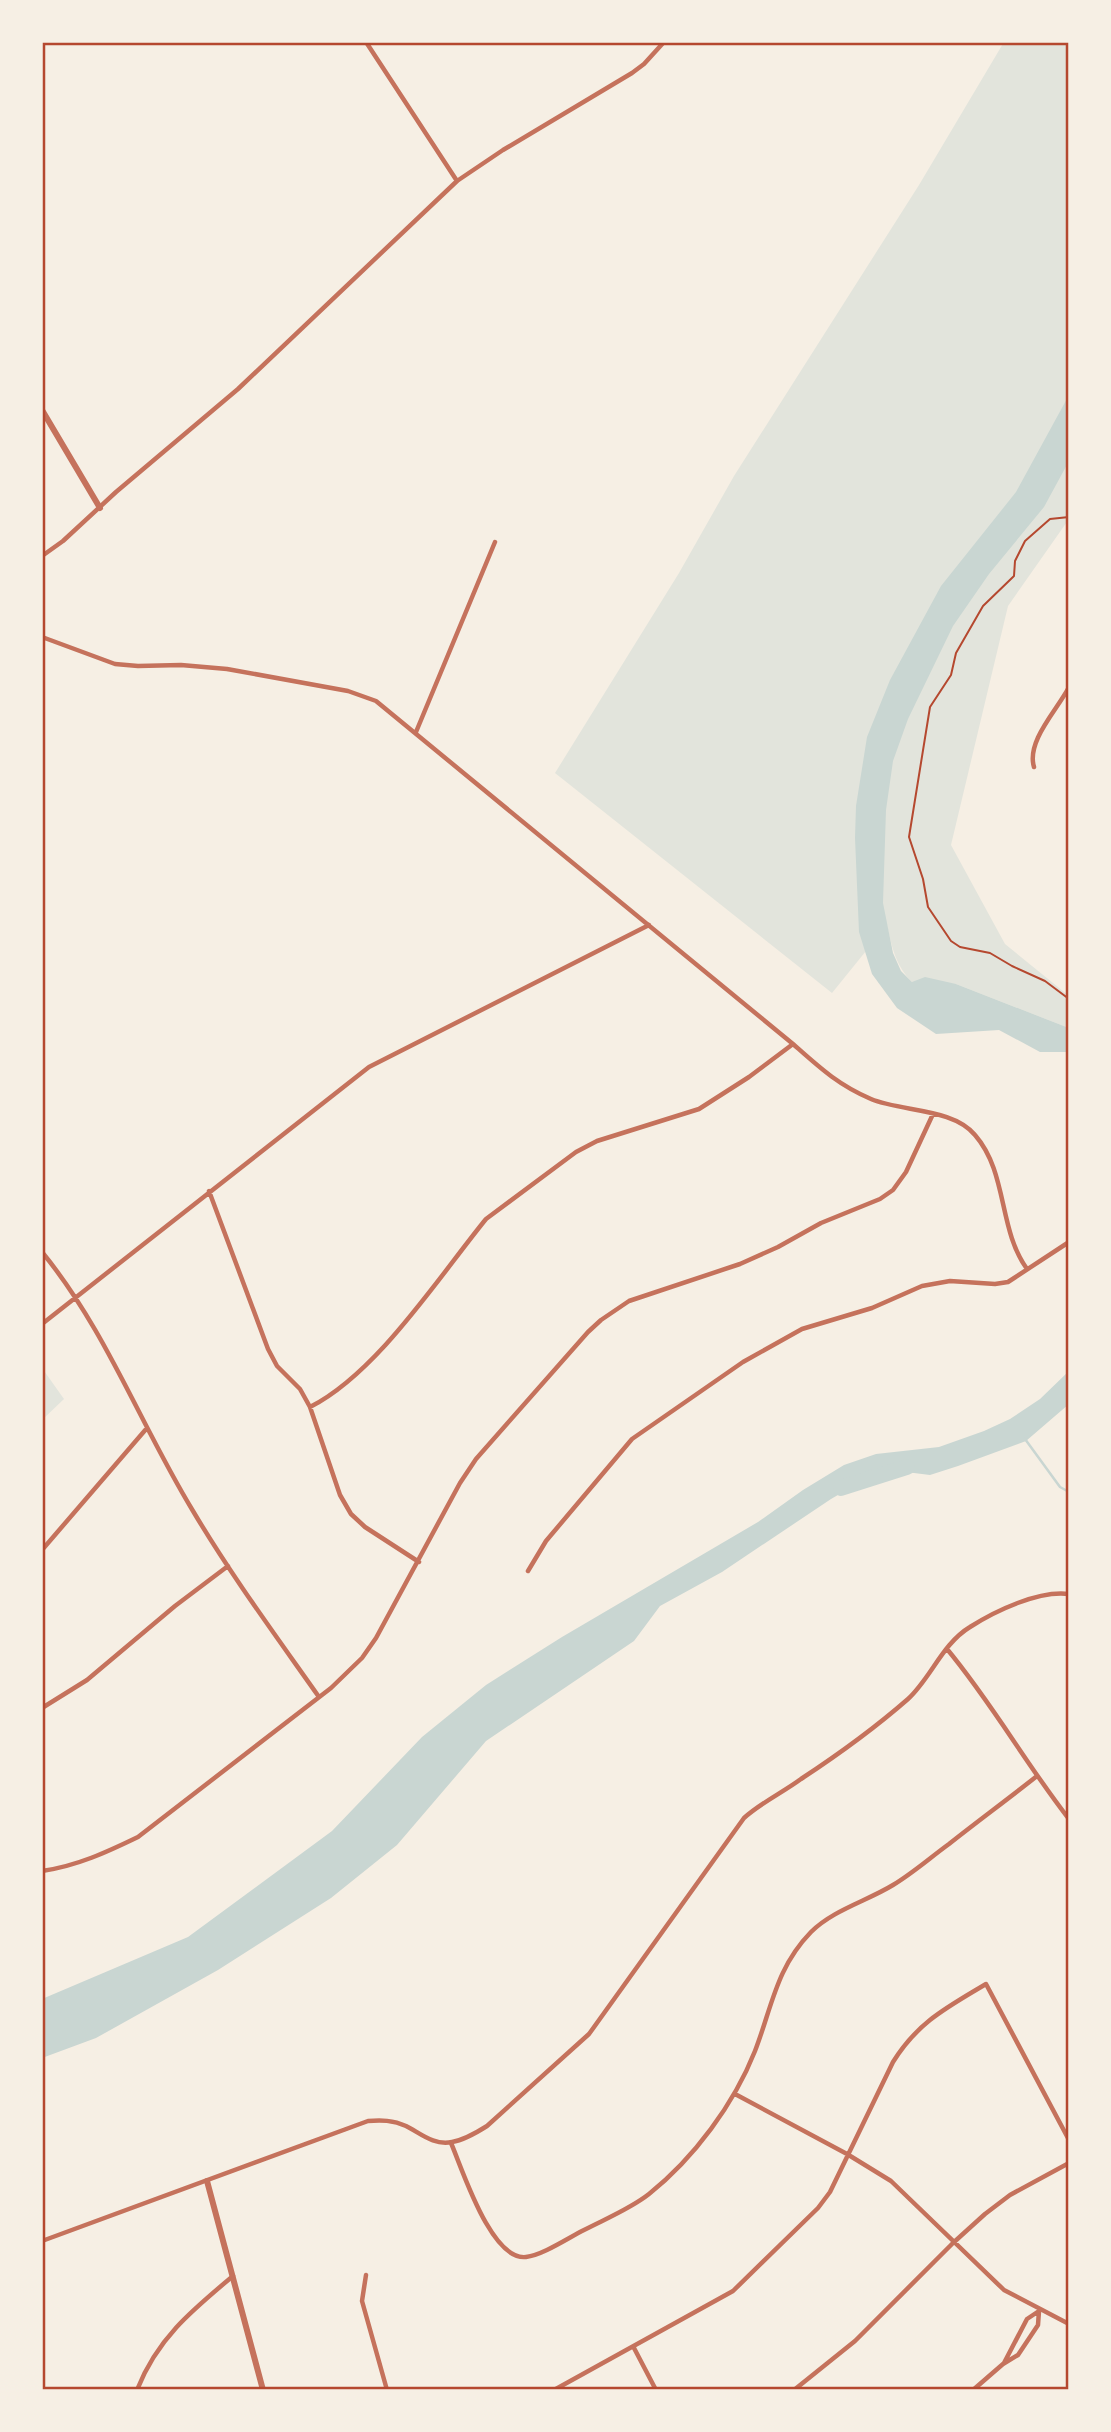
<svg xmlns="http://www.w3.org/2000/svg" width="1111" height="2432" viewBox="0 0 1111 2432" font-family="Jost,sans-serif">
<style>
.green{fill:#e2e4dc}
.water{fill:#c9d6d2}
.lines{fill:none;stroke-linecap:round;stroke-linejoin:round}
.stream{stroke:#c9d6d2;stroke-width:2.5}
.river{stroke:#c9d6d2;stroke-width:16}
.path{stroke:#b5482f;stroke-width:2}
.minor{stroke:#c5725c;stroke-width:4.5}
.tertiary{stroke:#c5725c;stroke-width:6}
.neatline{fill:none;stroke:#b5482f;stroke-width:2.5}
</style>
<rect width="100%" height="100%" fill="#f6efe4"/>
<path class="green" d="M1004,42H1069V519L1008,606L951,845L1005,944L1069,996V1028L956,984L912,982C896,966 892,948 887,925L832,993L555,773L679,573L734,476L919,185Z
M42,1368L64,1399L42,1420Z"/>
<path class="water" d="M1069,395V461L1044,507L989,574L953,626L908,719L893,761L886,810L883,903L893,953L901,971L912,982L925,977L956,984L1069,1028V1052H1040L999,1030L936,1034L897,1008L872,974L859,932L855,838L856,806L867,737L890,680L941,586L1016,492Z
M1069,1371V1404L1026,1441L958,1466L930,1475L906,1472L874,1474L831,1499L722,1572L660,1606L634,1641L486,1741L397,1845L331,1898L218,1970L96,2038L42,2058V1999L188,1937L332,1831L422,1737L486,1685L562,1637L758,1522L803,1490L844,1465L876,1454L939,1447L984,1431L1010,1419L1040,1399Z"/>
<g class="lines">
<path class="stream" d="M1025,1439L1060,1487L1069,1492"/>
<path class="river" d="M841,1488L907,1467"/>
<path class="path" d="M1069,517L1050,519L1025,541L1015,561L1014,576L983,606L956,653L951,675L930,707L909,837L923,879L928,907L951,941L960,947L990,953L1012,966L1045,981L1069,999"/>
<path class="minor" d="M366,42L457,181
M42,556L63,541L116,492L238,389L457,181L503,150L632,73L644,64L664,42
M42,637L115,664L138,666L181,665L227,669L348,691L376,701L793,1044C819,1067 838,1085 871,1099C902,1112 953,1108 975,1135C1008,1173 998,1229 1027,1269
M416,732L495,542
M1034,767C1026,741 1058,709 1069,687
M209,1191L268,1349L277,1366L300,1389L310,1407L340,1495L351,1514L365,1527L419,1562
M42,1252C106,1330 141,1426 193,1511C231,1575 276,1636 319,1697
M42,1324L369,1067L649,925
M310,1407C377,1373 438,1278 486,1219L576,1152L597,1141L699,1109L749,1077L793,1044
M42,1550L147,1428
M528,1571L546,1541L632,1439L743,1362L802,1329L872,1308L922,1286L950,1281L995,1284L1008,1282L1069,1242
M947,1649C992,1703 1026,1764 1069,1819
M42,1708L87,1680L175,1606L228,1566
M42,1871C77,1866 107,1852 138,1837L331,1688L362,1658L376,1638L460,1483L476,1459L588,1332L601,1320L629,1301L740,1264L778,1247L821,1223L880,1199L893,1190L906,1172L933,1114
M735,2094L847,2154L891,2181L1004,2290L1069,2324
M451,2143C462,2168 491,2261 526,2257C543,2255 568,2238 584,2230C605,2219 630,2209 649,2194C694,2158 734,2104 755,2051C772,2007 776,1968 811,1932C833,1910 867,1901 893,1885C913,1873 931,1857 949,1844C978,1821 1008,1799 1037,1776
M42,2241L368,2121C381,2120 393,2120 406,2126C420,2133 434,2146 452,2142C464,2140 476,2133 487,2126L589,2034L744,1818C762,1802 782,1793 801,1779C836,1756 876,1727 908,1699C931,1678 942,1644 970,1627C995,1611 1039,1590 1069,1594
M366,2275L362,2301L387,2390
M634,2348L656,2390
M1004,2363L1027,2319L1039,2311
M137,2390C157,2339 191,2311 233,2276
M554,2390L733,2291L818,2208L830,2192L893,2062C918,2022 946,2008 986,1984L1069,2140
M794,2390L855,2341L953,2243L985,2214L1010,2195L1069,2163
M973,2390L1003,2364L1018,2355L1038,2325L1039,2311"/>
<path class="tertiary" d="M42,410L100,508
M207,2181L263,2390"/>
</g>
<rect width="1111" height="2432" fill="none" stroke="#f6efe4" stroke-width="88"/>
<rect x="44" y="44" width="1023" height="2344" class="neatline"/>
</svg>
